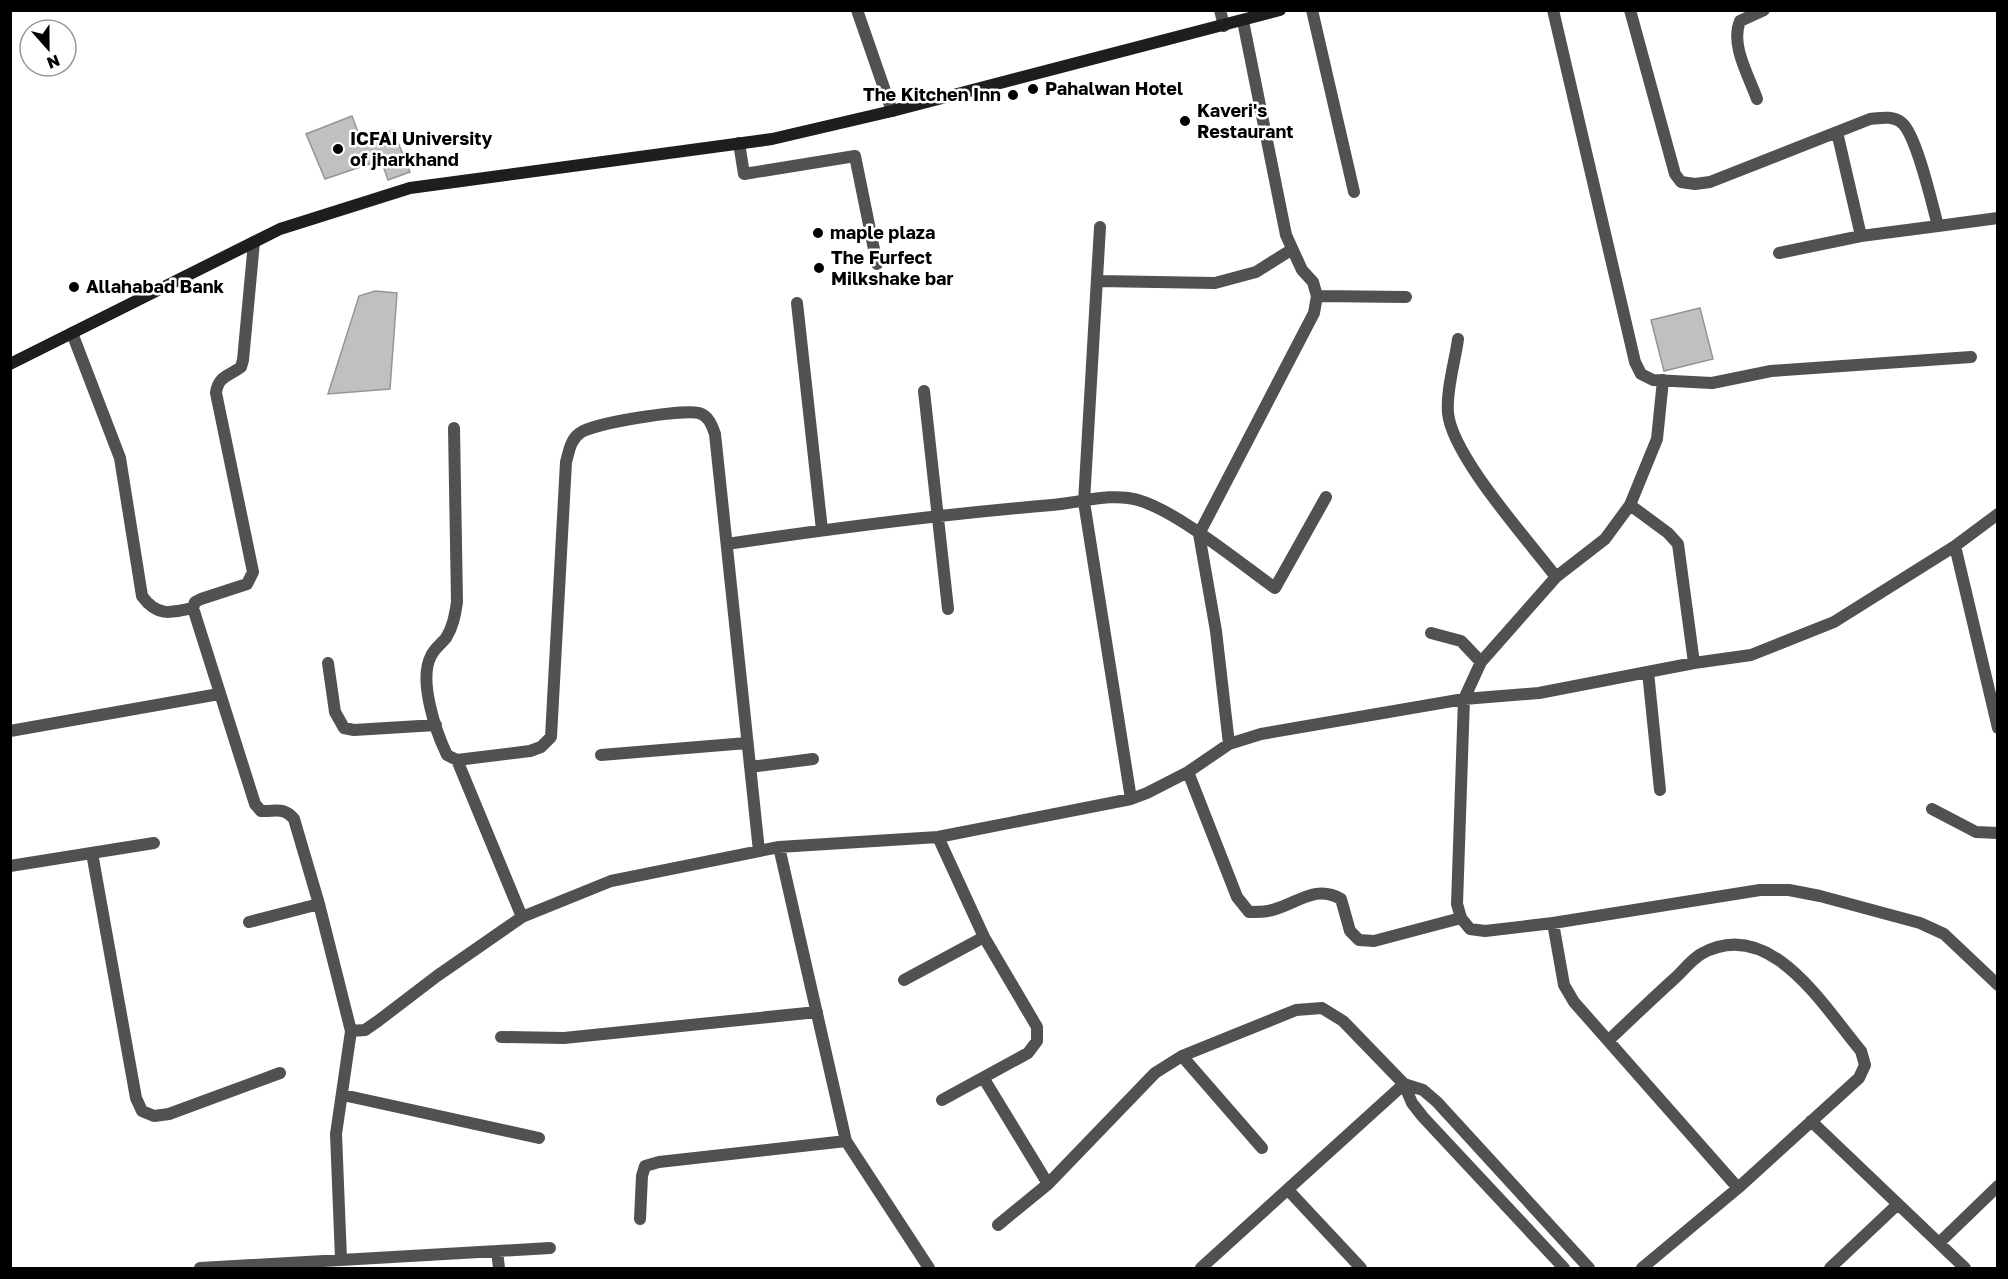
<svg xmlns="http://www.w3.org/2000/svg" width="2008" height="1279" viewBox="0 0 2008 1279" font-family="'Golos Text',sans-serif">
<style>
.building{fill:#c0c0c0;stroke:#959595;stroke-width:1.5}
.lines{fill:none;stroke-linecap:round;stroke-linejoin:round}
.street{stroke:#515151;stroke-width:12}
.secondary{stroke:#1e1e1e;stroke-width:12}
.poi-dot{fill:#000;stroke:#fff;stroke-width:2}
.labels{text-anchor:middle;stroke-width:5;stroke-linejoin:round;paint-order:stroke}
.poi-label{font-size:18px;font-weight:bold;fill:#000;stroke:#fff;text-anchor:start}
</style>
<rect width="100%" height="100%" fill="#fff"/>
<path class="building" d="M352,116L362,143L393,130L410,172L388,180L381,160L325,179L306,134Z
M375,291L397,293L390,389L328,394L359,296Z
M1700,308L1713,359L1664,371L1651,320Z"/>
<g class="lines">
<path class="street" d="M857,10L892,111
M1220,10L1224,26
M1312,10L1354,192
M1553,10L1635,362L1641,374L1653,380L1712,383L1771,371L1971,357
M1630,10L1675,174L1681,182L1695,184L1710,182L1870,119C1880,118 1893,115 1902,123C1917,136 1932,204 1938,226L1861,236L1779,253
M1757,99C1749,76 1730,45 1740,21L1764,10
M1837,132L1861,236
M739,143L744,174L855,156L877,264
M1938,226L1998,218
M1100,227L1084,502L1131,799
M254,242L243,360L241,367C229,376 218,376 216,393L253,572L247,584L201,599L195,602L193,608L255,804L261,811C275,812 283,806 294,819L319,904L351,1031L365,1030L378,1021L437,976L522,917L611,881L779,847L938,837L1131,799L1147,793L1188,772L1229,744L1261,734L1464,699L1539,693L1694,663L1751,655L1834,622L1955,546L1998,514
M1097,281L1215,283L1256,272L1291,250
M1317,296L1406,297
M797,303L822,530
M72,333L120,458L142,596C157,617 171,613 193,608
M1458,339C1455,362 1446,390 1448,413C1452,456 1528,540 1556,577
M1663,380L1657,439L1630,505L1605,539L1556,577L1481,662L1464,699L1457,904L1461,918L1470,929L1485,931L1553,923L1760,890H1789L1820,896L1920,923L1944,934L1998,985
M924,391L948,609
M454,428L457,602C455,615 453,627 446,638C441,644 434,649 431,656C418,680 436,732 447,755L457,760L530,751L541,747L551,737L566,462C569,452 570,440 580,433C593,423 682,409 699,413C709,416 712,426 715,434L759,851
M1630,505L1668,533L1678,544L1694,663
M727,544C835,528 943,514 1052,505C1079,503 1112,492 1138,500C1177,511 1240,563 1275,588L1326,497
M1955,546L1998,728
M1431,633L1461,641L1481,662
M328,663L335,712L344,728L354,730L436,725
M1648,672L1660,790
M10,731L219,694
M1229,744L1216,631L1199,534L1314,313L1317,296L1313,282L1302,270L1286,235L1243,21
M601,755L747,743
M457,760L522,917
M750,767L813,759
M1188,772L1237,897L1249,912C1255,912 1262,912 1268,911C1295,906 1314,883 1341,899L1350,931L1359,940L1374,941L1461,918
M1932,809L1976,832L1998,833
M938,837L984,937L1037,1027V1041L1028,1053L942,1100
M779,847L846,1141L929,1268
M92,853L136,1098L142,1111L154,1116L169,1114L280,1073
M10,866L154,843
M249,922L319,904
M1553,923L1564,985L1574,1002L1738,1188
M904,980L984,937
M501,1037L564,1038L817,1012
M1610,1039C1631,1019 1652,999 1674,979C1682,972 1691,960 1701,954C1770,915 1823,1006 1861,1051L1865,1065L1859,1078L1738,1188L1642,1268
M1182,1056L1262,1148
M984,1079L1048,1184
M1404,1084L1423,1090L1437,1102L1589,1268
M343,1095L539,1138
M1811,1121L1965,1268
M1289,1191L1361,1268
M640,1219L642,1176L645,1166L659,1162L846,1141
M998,1225L1048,1184L1155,1073L1182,1056L1296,1010L1322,1008L1343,1021L1404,1084L1412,1103L1423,1117L1564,1268
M1939,1243L1998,1186
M497,1251L499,1268
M341,1259L336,1134L351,1031
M200,1268L550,1248
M1201,1268L1404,1084
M1830,1268L1898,1204"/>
<path class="secondary" d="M10,364L280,229L410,188L772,139L892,111L1280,10"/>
</g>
<g class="poi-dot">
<circle cx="1033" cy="89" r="6"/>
<circle cx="1013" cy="95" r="6"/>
<circle cx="1185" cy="121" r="6"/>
<circle cx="338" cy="149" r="6"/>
<circle cx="818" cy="233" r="6"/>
<circle cx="819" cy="268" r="6"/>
<circle cx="74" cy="287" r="6"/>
</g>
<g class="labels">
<g class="poi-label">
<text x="1045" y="95">Pahalwan Hotel</text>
<text x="1001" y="101" text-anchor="end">The Kitchen Inn</text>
<text x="1197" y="117">Kaveri's<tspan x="1197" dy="21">Restaurant</tspan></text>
<text x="350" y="145">ICFAI University<tspan x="350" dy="21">of jharkhand</tspan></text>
<text x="830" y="239">maple plaza</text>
<text x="831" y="264">The Furfect<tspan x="831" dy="21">Milkshake bar</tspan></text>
<text x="86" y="293">Allahabad Bank</text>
</g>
</g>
<rect width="2008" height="1279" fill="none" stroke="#000000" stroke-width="24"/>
<g transform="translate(48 48) rotate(159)"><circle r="28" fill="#ffffff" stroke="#999999" stroke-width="1.5"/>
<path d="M0-4.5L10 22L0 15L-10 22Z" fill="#000000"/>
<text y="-9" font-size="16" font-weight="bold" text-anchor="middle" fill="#000000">N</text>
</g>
</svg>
